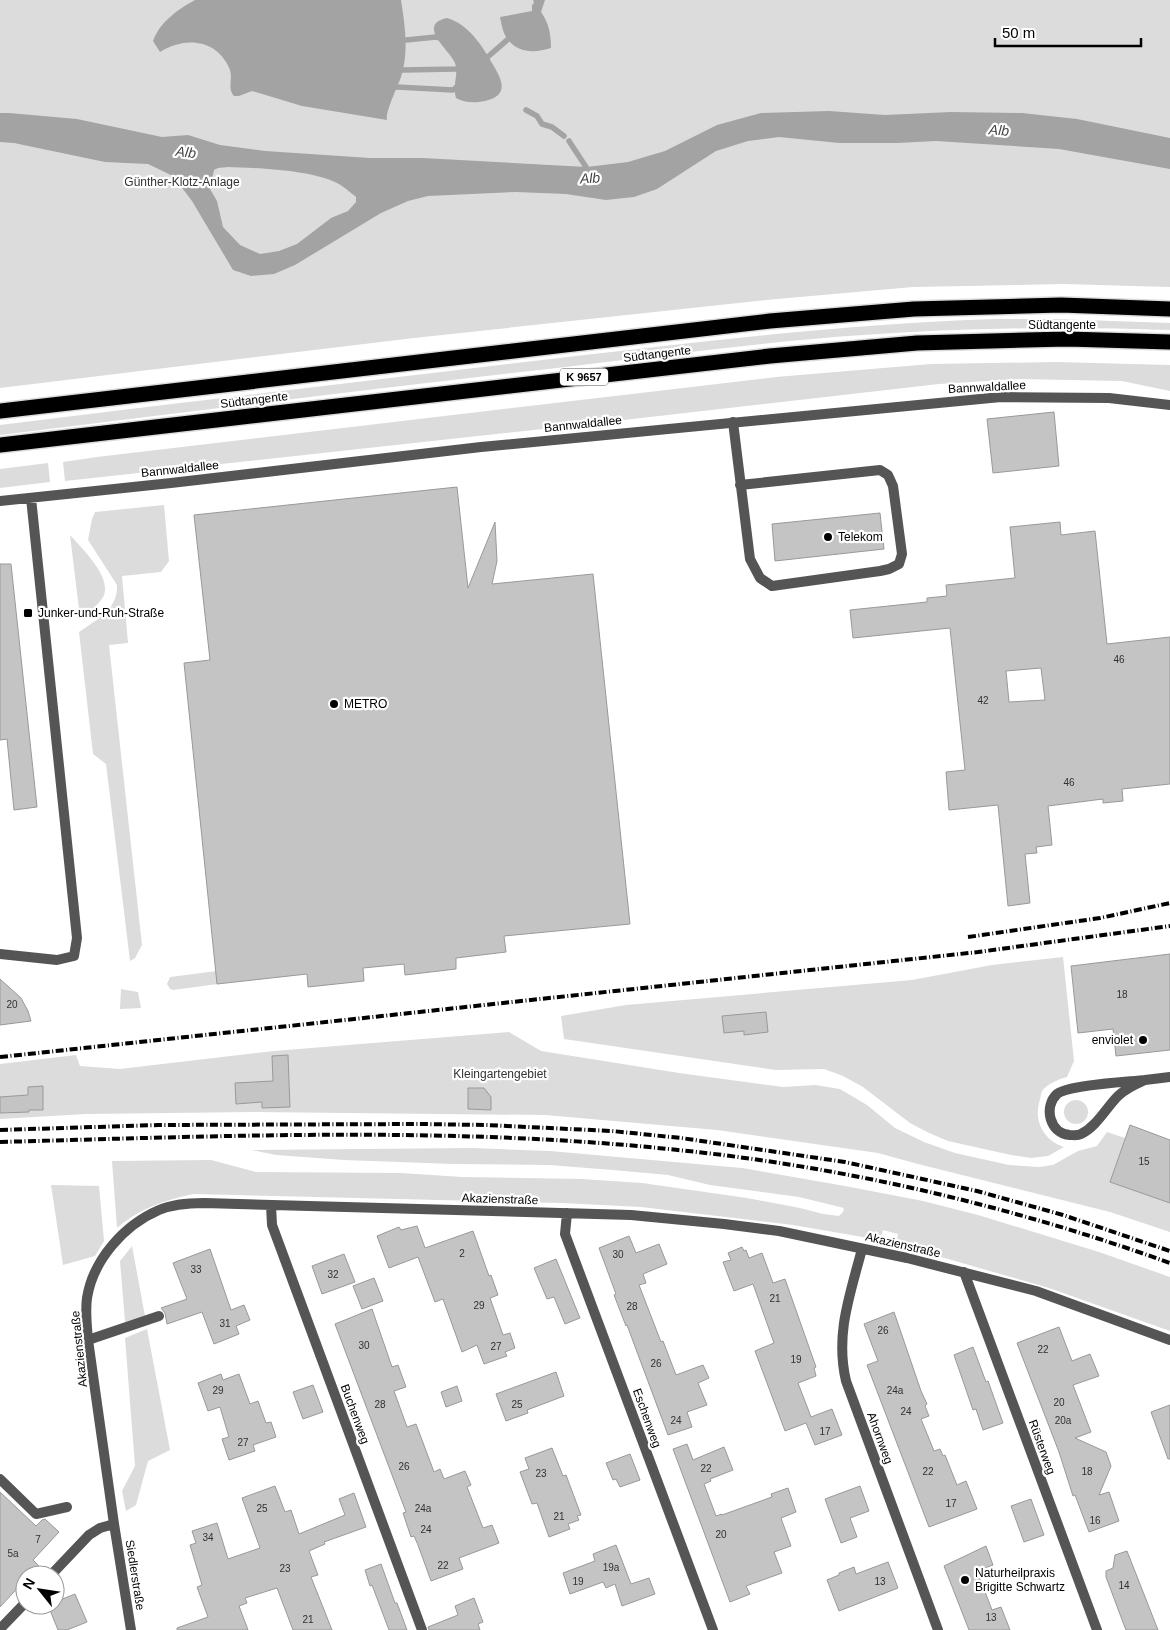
<svg xmlns="http://www.w3.org/2000/svg" width="1170" height="1630" viewBox="0 0 1170 1630" font-family="Helvetica,sans-serif">
<style>
.green{fill:#dcdcdc}
.water{fill:#a3a3a3;fill-rule:evenodd}
.lines{fill:none;stroke-linecap:round;stroke-linejoin:round}
.stream{stroke:#a3a3a3;stroke-width:5.5}
.building{fill:#c4c4c4;stroke:#999;fill-rule:evenodd}
.highway-casing{stroke:#dbdbdb;stroke-width:18}
.lane{stroke:#555;stroke-width:10}
.street{stroke:#555;stroke-width:10}
.highway{stroke:#000;stroke-width:15}
.rail{stroke:#000;stroke-width:4;stroke-dasharray:8 2.5 1 2.5;stroke-linecap:butt}
.poi-dot{fill:#000;stroke:#fff;stroke-width:2}
.labels{text-anchor:middle;stroke-width:4.5;stroke-linejoin:round;paint-order:stroke}
.number-label{font-size:10px;fill:#313131}
.shield{fill:#fff;stroke:#4c4c4c;stroke-width:1}
.shield-label{font-size:11px;font-weight:bold;fill:#000}
.park-label{font-size:12px;fill:#333;stroke:#fff}
.street-label{font-size:12px;fill:#000;stroke:#fff}
.poi-label{font-size:12px;fill:#000;stroke:#fff;text-anchor:start}
.water-label{font-size:14px;font-style:italic;fill:#444;stroke:#fff}
</style>
<rect width="100%" height="100%" fill="#fff"/>
<path class="green" d="M0,0H1170V287L1063,284L913,287L766,300L414,338L0,388Z
M996,319H1055L1170,323V330C1068,326 965,328 863,335C761,342 659,356 557,368C371,389 186,412 0,435V425C175,403 350,383 525,362C682,344 838,324 996,319Z
M1056,362L1170,365V391L1122,381L1018,379L939,384L580,425L65,481L63,462L97,457L776,377L931,364Z
M48,463L50,482L0,488V469Z
M164,505L169,561L161,572L122,576L128,643L109,645L142,945L135,958L130,961L106,764L93,754L79,632C97,619 118,610 117,585L88,540L92,519L95,512Z
M70,535C81,547 105,571 105,588C106,598 97,605 90,611L82,612L79,609Z
M1063,957L1074,1061L1067,1077C1059,1079 1047,1084 1042,1091C1041,1094 1040,1100 1039,1103C1034,1123 1045,1141 1064,1147L1048,1156L1031,1158L1011,1155L948,1141L929,1133L910,1123L863,1087L843,1076L824,1069L776,1070L564,1039L561,1016L626,1005L912,980L992,965Z
M217,971L218,984L173,990L170,989L167,984L170,977Z
M121,989L138,992L141,1008L120,1009Z
M509,1032L541,1051L679,1073L783,1087L815,1085L840,1089L867,1105L895,1128L924,1142L955,1153L1009,1165L1039,1167L1053,1165L1078,1151L1097,1146L1107,1132L1125,1138L1110,1182L1170,1203V1232L1110,1212L918,1164L878,1153L717,1130L545,1115L254,1112L86,1114L0,1119V1064L76,1055L80,1066L120,1069L274,1051Z
M1064 1112a12 12 0 1 1 24 0a12 12 0 1 1-24 0Z
M472,1148L550,1151L742,1168L845,1186L923,1201L978,1215L1099,1252L1170,1277V1331L1049,1288L896,1244L898,1234L883,1230L880,1240L793,1225L641,1207L562,1203L193,1194C164,1200 139,1209 117,1228L112,1161L211,1160L256,1172L401,1173L462,1177L582,1179L642,1183L747,1198L800,1208L823,1214L839,1216L843,1212L844,1208L799,1197L710,1185L668,1175L613,1170L549,1165L453,1164L344,1160L276,1155L251,1150Z
M51,1185L99,1186L104,1241L95,1256L63,1265Z
M132,1246L145,1316L125,1322L120,1261Z
M147,1329L170,1450L148,1461L136,1505L126,1511L122,1491L135,1466L125,1338Z"/>
<path class="water" d="M195,0H401C405,26 409,51 401,77C398,86 385,112 387,120L302,106L252,91L239,96H234C227,89 233,79 230,70C218,39 185,36 160,52L153,41C160,22 177,10 195,0Z
M533,0H545L541,12C549,23 551,35 551,48C533,54 513,53 504,33C502,28 501,22 500,17L532,11V5L534,3Z
M447,18C468,24 482,45 492,63C501,78 511,95 485,101C474,103 465,103 456,98C452,84 459,76 455,63C451,51 415,25 447,18Z
M829,111L885,115L951,112L1022,113L1077,119L1170,138V169L1059,149L936,141L897,143H839L779,137L748,141L716,151L657,189L634,197L606,200L566,194L516,192L428,196L408,201L381,213L295,265L274,274L251,276L233,270L192,201L173,176L148,164L105,162L14,143L0,142V113H9L77,119L162,137L188,135L220,145L265,151L370,158H423L587,167L628,162L665,151L717,125L761,113ZM228,167C257,168 311,170 337,183C343,186 350,192 356,197V202L348,211L331,218L297,244L279,251L260,254L240,245L223,227L217,201L210,189L214,170L218,168Z"/>
<g class="lines">
<path class="stream" d="M406,40L436,37L442,39
M483,61L514,34
M402,70L456,69L461,67
M397,87L453,90L459,85
M526,110L537,116L542,124L552,127L564,136
M569,141L586,167"/>
</g>
<path class="building" d="M1054,412L1059,466L993,473L987,419Z
M457,487L468,588L495,522L497,561L492,584L593,574L630,924L504,936L506,952L456,958V969L405,975L404,964L363,968L364,981L308,987L307,974L217,984L184,663L210,660L194,515Z
M880,513L884,549L775,561L772,524Z
M1060,522L1061,535L1095,531L1107,644L1170,637V784L1122,789L1123,801L1103,803V799L1048,806L1052,845L1036,847L1037,853L1025,854L1030,903L1008,906L998,805L949,810L946,772L965,770L950,628L853,638L850,610L927,602V598L947,596L946,585L1015,578L1010,527ZM1041,668L1045,700L1009,702L1006,671Z
M0,564H11L37,807L14,810L7,739L0,740Z
M1170,954V1050L1116,1056L1113,1029L1078,1033L1071,966Z
M0,979L21,998L28,1011L31,1021L0,1025Z
M766,1012L768,1032L744,1035V1031L724,1033L722,1016Z
M288,1055L290,1107L262,1108V1102L236,1104L235,1083L273,1081L272,1056Z
M43,1086V1110H29V1112L0,1113V1097L28,1095V1087Z
M468,1088H484L491,1097V1110L468,1109Z
M1130,1125L1170,1140V1203L1110,1182Z
M417,1226L425,1248L473,1231L489,1276L491,1275L498,1295L490,1298L503,1335L510,1333L515,1348L505,1352L507,1356L484,1364L477,1345L462,1352L443,1299L435,1302L418,1257L389,1268L377,1236L399,1227L401,1230Z
M629,1236L636,1253L659,1244L667,1264L643,1274L646,1283L639,1285L661,1342L663,1341L676,1375L703,1365L709,1378L698,1383L707,1405L687,1412L692,1427L668,1435L627,1325L626,1326L614,1295L616,1294L599,1248Z
M742,1247L744,1251L746,1250L749,1258L762,1253L773,1283L785,1279L816,1367L814,1368L816,1376L798,1383L811,1417L832,1409L842,1435L815,1445L806,1423L785,1431L755,1351L774,1343L753,1284L734,1291L723,1262L731,1260L728,1253Z
M210,1249L231,1310L244,1305L250,1320L236,1326L239,1334L214,1344L202,1312L167,1324L165,1313L161,1308L187,1299L173,1263Z
M344,1254L355,1282L322,1294L312,1266Z
M556,1259L580,1318L565,1324L554,1297L547,1299L534,1268Z
M374,1278L383,1301L362,1309L353,1286Z
M372,1309L392,1367L398,1365L406,1387L394,1391L407,1427L416,1424L434,1472L440,1469L444,1479L465,1471L471,1485L467,1487L483,1528L492,1525L499,1543L459,1558L463,1569L431,1581L418,1545L414,1536L411,1537L403,1513L406,1512L335,1324Z
M894,1312L921,1391L927,1404L925,1406L929,1416L921,1419L934,1451L940,1449L943,1456L945,1455L957,1485L966,1481L977,1509L929,1527L867,1365L878,1361L864,1324Z
M1059,1327L1072,1361L1090,1354L1099,1376L1073,1385L1091,1432L1075,1438L1106,1452L1111,1466L1099,1495L1109,1492L1119,1521L1089,1532L1075,1495L1073,1496L1059,1452L1017,1343Z
M973,1347L986,1382L988,1381L1003,1423L983,1430L976,1409L973,1410L954,1355Z
M556,1372L564,1396L527,1410L528,1413L506,1421L496,1394Z
M221,1374L223,1380L239,1374L250,1404L258,1401L266,1423L271,1422L276,1437L253,1445L255,1451L229,1460L222,1439L229,1437L220,1407L208,1411L198,1383Z
M313,1385L323,1412L303,1419L293,1392Z
M457,1386L462,1401L446,1407L441,1392Z
M1170,1405V1459H1168L1151,1412Z
M687,1444L693,1460L724,1447L733,1470L710,1479L711,1481L704,1484L716,1516L722,1514V1515L772,1497L771,1494L788,1488L796,1512L781,1518L791,1546L774,1552L782,1573L746,1586L750,1594L730,1602L673,1449Z
M552,1448L563,1476L566,1475L581,1515L577,1516L579,1520L568,1524L570,1529L549,1537L537,1503L532,1504L520,1472L529,1469L525,1458Z
M630,1454L640,1480L620,1487L616,1479L613,1480L606,1463Z
M275,1486L285,1512L291,1510L299,1534L345,1515L339,1499L354,1493L366,1527L324,1542L325,1544L309,1551L318,1575L311,1577L332,1630H293L277,1588L245,1598L247,1603L239,1606L248,1630H177V1628L208,1617L197,1587L202,1585L190,1545L196,1543L192,1531L217,1523L228,1559L260,1548L242,1498Z
M860,1486L869,1511L850,1518L857,1537L841,1543L825,1499Z
M0,1492L36,1526L42,1520L45,1519L59,1532L33,1560L39,1566L30,1575H25V1580L0,1607Z
M1031,1499L1044,1535L1024,1542L1011,1506Z
M616,1545L631,1584L649,1578L655,1594L622,1606L615,1584L606,1588L603,1582L570,1594L563,1573L595,1561L593,1554Z
M986,1546L993,1565L977,1571L992,1610L1001,1607L1010,1630H969L944,1566Z
M1127,1551L1158,1630H1126L1121,1617L1106,1577V1571L1113,1568L1115,1555Z
M888,1562L898,1588L839,1611L827,1580L839,1575V1573L854,1567L856,1574Z
M381,1564L395,1603H397L407,1630H389L372,1585L370,1586L365,1570Z
M75,1594L87,1622L67,1630H58L48,1605H55V1602Z
M474,1598L483,1622L478,1624L480,1630H429L428,1627L458,1615L455,1606Z"/>
<g class="lines">
<g class="highway-casing">
<path id="highway" d="M0,411L770,321L914,309L1061,305L1170,309
M0,445L770,356L917,343L1067,339L1170,342"/>
</g>
<path class="lane" d="M733,422L750,559L760,578L772,586L880,571L889,569L899,564L902,554L893,486L888,475L880,470L740,485
M88,1340L159,1316
M0,1479L36,1514L67,1507"/>
<path class="street" d="M0,501L171,483L481,447L1001,397L1109,398L1170,405
M0,954L57,960L74,956L77,938L31,498
M1145,1080C1136,1084 1125,1089 1118,1096C1106,1108 1097,1126 1081,1134C1077,1136 1073,1135 1070,1135C1050,1134 1043,1107 1057,1094C1068,1085 1127,1082 1145,1080Z
M1145,1080L1170,1077
M271,1205L272,1225L422,1630
M567,1213L565,1234L713,1630
M862,1249C850,1295 835,1334 846,1381L938,1630
M964,1272L1097,1630
M51,1575L89,1535L100,1528L114,1524
M0,1629L25,1603
M131,1630L114,1524L88,1340C87,1327 85,1312 87,1298C93,1260 124,1225 159,1210C173,1204 189,1203 204,1203L631,1215L724,1224L779,1231L907,1258L1036,1291L1170,1340"/>
<use href="#highway" class="highway"/>
<path class="rail" d="M968,937L1100,918L1170,903
M0,1057L978,952L1170,926
M0,1130L158,1125L420,1124L486,1125L612,1131L681,1138L845,1162L977,1191L1063,1215L1170,1251
M0,1142C226,1136 453,1126 678,1150C846,1167 1011,1206 1170,1263"/>
</g>
<g class="poi-dot">
<circle cx="828" cy="537" r="5"/>
<rect x="23" y="608" width="10" height="10" rx="2.5"/>
<circle cx="334" cy="704" r="5"/>
<circle cx="1143" cy="1040" r="5"/>
<circle cx="965" cy="1580" r="5"/>
</g>
<g class="labels">
<g class="number-label">
<text x="1119" y="663">46</text>
<text x="983" y="704">42</text>
<text x="1069" y="786">46</text>
<text x="1122" y="998">18</text>
<text x="12" y="1008">20</text>
<text x="1144" y="1165">15</text>
<text x="462" y="1257">2</text>
<text x="618" y="1258">30</text>
<text x="196" y="1273">33</text>
<text x="333" y="1278">32</text>
<text x="775" y="1302">21</text>
<text x="479" y="1309">29</text>
<text x="632" y="1310">28</text>
<text x="225" y="1327">31</text>
<text x="883" y="1334">26</text>
<text x="364" y="1349">30</text>
<text x="496" y="1350">27</text>
<text x="1043" y="1353">22</text>
<text x="796" y="1363">19</text>
<text x="656" y="1367">26</text>
<text x="218" y="1394">29</text>
<text x="895" y="1394">24a</text>
<text x="1059" y="1406">20</text>
<text x="380" y="1408">28</text>
<text x="517" y="1408">25</text>
<text x="906" y="1415">24</text>
<text x="676" y="1424">24</text>
<text x="1063" y="1424">20a</text>
<text x="825" y="1435">17</text>
<text x="243" y="1446">27</text>
<text x="404" y="1470">26</text>
<text x="706" y="1472">22</text>
<text x="928" y="1475">22</text>
<text x="1087" y="1475">18</text>
<text x="541" y="1477">23</text>
<text x="951" y="1507">17</text>
<text x="262" y="1512">25</text>
<text x="423" y="1512">24a</text>
<text x="559" y="1520">21</text>
<text x="1095" y="1524">16</text>
<text x="426" y="1533">24</text>
<text x="721" y="1538">20</text>
<text x="208" y="1541">34</text>
<text x="38" y="1543">7</text>
<text x="13" y="1557">5a</text>
<text x="443" y="1569">22</text>
<text x="611" y="1571">19a</text>
<text x="285" y="1572">23</text>
<text x="578" y="1585">19</text>
<text x="880" y="1585">13</text>
<text x="1124" y="1589">14</text>
<text x="991" y="1621">13</text>
<text x="308" y="1623">21</text>
</g>
<rect class="shield" x="560" y="368.5" width="48" height="17" rx="4"/>
<g class="shield-label">
<text x="584" y="381">K 9657</text>
</g>
<g class="park-label">
<text x="182" y="186">Günther-Klotz-Anlage</text>
<text x="500" y="1078">Kleingartengebiet</text>
</g>
<g class="street-label">
<text x="1062" y="329">Südtangente</text>
<text transform="translate(657 354) rotate(-7)" y="4">Südtangente</text>
<text transform="translate(987 387) rotate(-3)" y="4">Bannwaldallee</text>
<text transform="translate(254 400) rotate(-7)" y="4">Südtangente</text>
<text transform="translate(583 424) rotate(-6)" y="4">Bannwaldallee</text>
<text transform="translate(180 469) rotate(-6)" y="4">Bannwaldallee</text>
<text transform="translate(500 1199) rotate(2)" y="4">Akazienstraße</text>
<text transform="translate(903 1245) rotate(13)" y="4">Akazienstraße</text>
<text transform="translate(79 1349) rotate(-96)" y="4">Akazienstraße</text>
<text transform="translate(355 1414) rotate(70)" y="4">Buchenweg</text>
<text transform="translate(647 1418) rotate(70)" y="4">Eschenweg</text>
<text transform="translate(880 1438) rotate(70)" y="4">Ahornweg</text>
<text transform="translate(1042 1447) rotate(70)" y="4">Rüsterweg</text>
<text transform="translate(135 1575) rotate(81)" y="4">Siedlerstraße</text>
</g>
<g class="poi-label">
<text x="838" y="541">Telekom</text>
<text x="38" y="617">Junker-und-Ruh-Straße</text>
<text x="344" y="708">METRO</text>
<text x="1133" y="1044" text-anchor="end">enviolet</text>
<text x="975" y="1577">Naturheilpraxis<tspan x="975" dy="14">Brigitte Schwartz</tspan></text>
</g>
<g class="water-label">
<text transform="translate(999 130) rotate(4)" y="5">Alb</text>
<text transform="translate(186 152) rotate(7)" y="5">Alb</text>
<text transform="translate(590 178) rotate(-3)" y="5">Alb</text>
</g>
</g>
<g transform="translate(40 1590) rotate(300)"><circle r="24" fill="#ffffff" stroke="#999999"/>
<path d="M0-4L9 19L0 12L-9 19Z" fill="#000000"/>
<text y="-8" font-size="14" font-weight="bold" text-anchor="middle" fill="#000000">N</text>
</g>
<path d="M995 38v8h146v-8" fill="none" stroke="#000000" stroke-width="2.5"/>
<text x="1002" y="38" font-size="15" fill="#000000" stroke="#ffffff" stroke-width="4" paint-order="stroke">50 m</text>
</svg>
